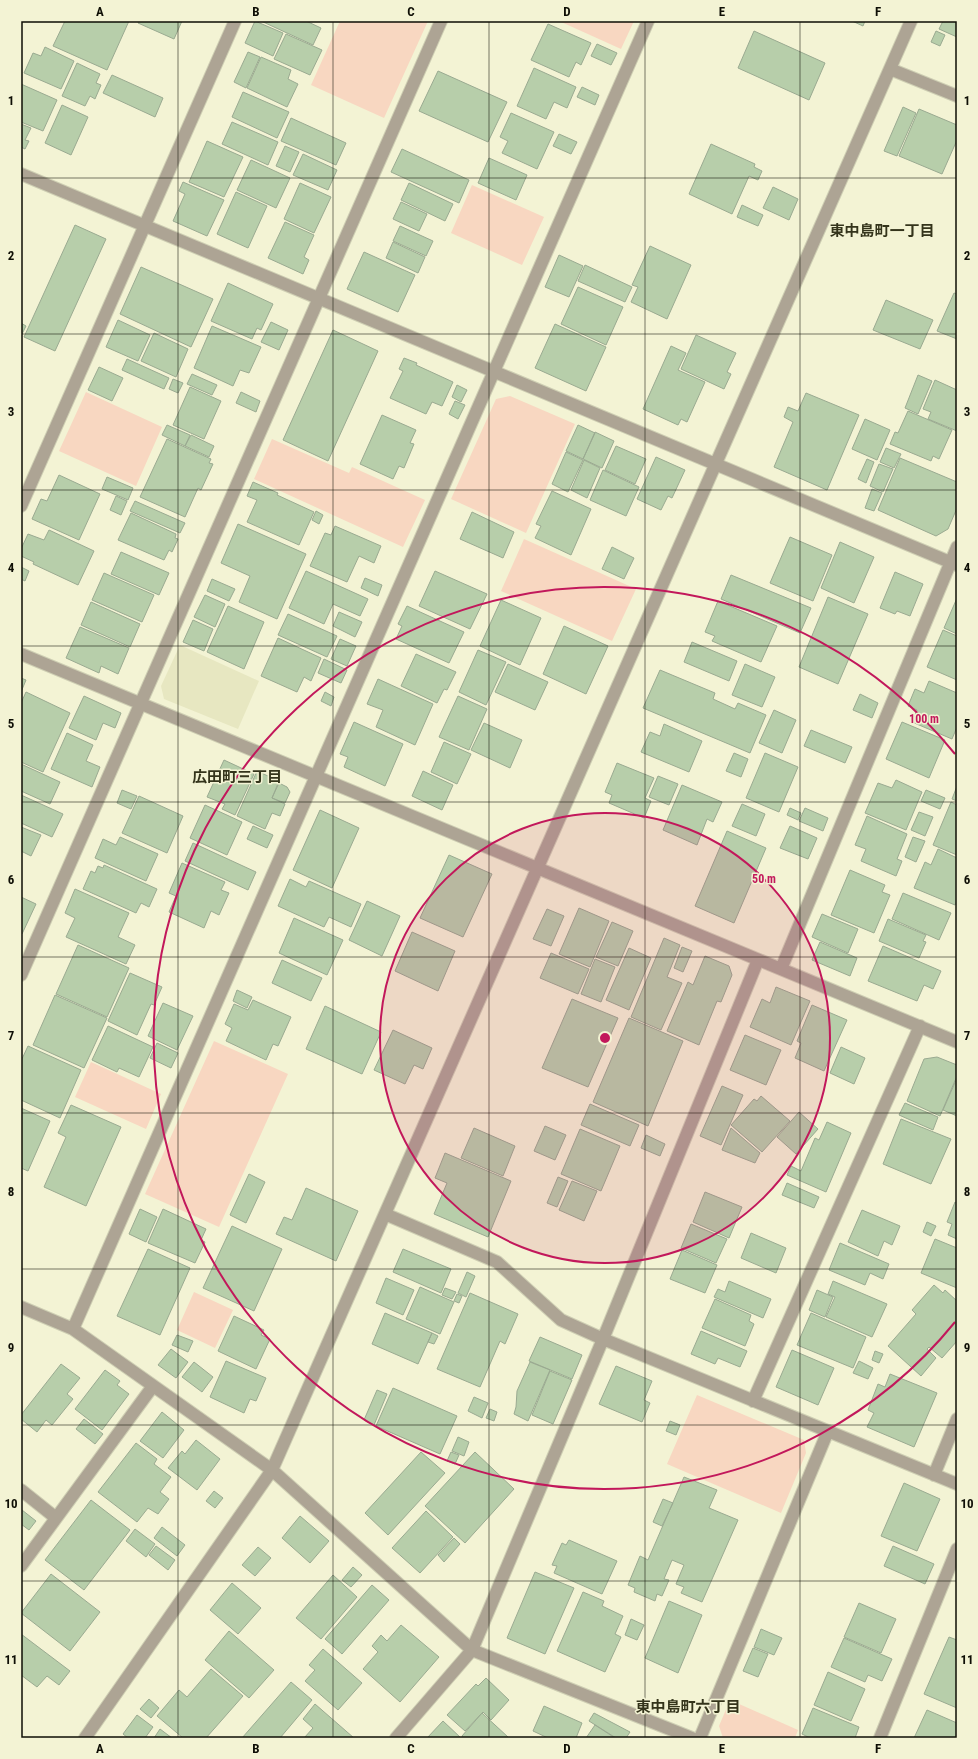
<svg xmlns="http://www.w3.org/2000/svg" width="978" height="1759" viewBox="0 0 978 1759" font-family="'Roboto Condensed','Noto Sans JP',sans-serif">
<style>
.built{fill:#e7e7c1}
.green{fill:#f8d7c1}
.building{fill:#b7ceaa;stroke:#9aaa91}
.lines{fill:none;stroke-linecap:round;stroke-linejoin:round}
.minor-casing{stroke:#ceceb3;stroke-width:14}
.minor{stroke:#ada494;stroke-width:12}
.grid{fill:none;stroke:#0e0e05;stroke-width:1;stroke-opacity:0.55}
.ring{fill:none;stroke:#c2185b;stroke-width:2}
.labels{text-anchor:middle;stroke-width:3;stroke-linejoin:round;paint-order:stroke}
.neighbourhood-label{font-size:15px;font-weight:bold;fill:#34341b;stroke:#f3f3d4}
.centre{fill:#c2185b;stroke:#f3f3d4;stroke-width:2}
.ring-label{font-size:12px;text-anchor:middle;font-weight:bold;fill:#c2185b;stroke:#f3f3d4;stroke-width:3;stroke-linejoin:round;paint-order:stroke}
.neatline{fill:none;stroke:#0e0e05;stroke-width:1.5}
.grid-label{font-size:13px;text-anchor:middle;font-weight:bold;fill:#0e0e05}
</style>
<rect width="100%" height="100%" fill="#f3f3d4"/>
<path class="built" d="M180,645L259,681L238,729L164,699L161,686Z"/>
<path class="green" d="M340,21H428L384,118L311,85Z
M559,21H634L621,49Z
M472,185L544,217L522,265L451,233Z
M86,392L162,427L136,486L59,451Z
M510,396L575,424L526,533L451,499L496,399Z
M272,439L349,473L352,467L425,500L403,547L254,479Z
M524,539L636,589L612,641L501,591Z
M214,1041L288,1074L219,1227L145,1194Z
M91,1062L161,1094L146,1129L75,1097Z
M194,1292L233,1310L215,1348L177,1330Z
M697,1395L804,1440L806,1453L781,1513L667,1464Z
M730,1700L798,1730L795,1738H723L719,1726Z"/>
<path class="building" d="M65,21H129L107,70L53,46Z
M139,21H182L174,39L138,23Z
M255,21L283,33L273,56L245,43Z
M261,21H306L321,28L313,45Z
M852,21H865L863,26Z
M943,21H957V37L939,29Z
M548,24L591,43L581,65L576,62L569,77L531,60Z
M754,31L825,63L809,100L738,68Z
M936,31L945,35L940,46L931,42Z
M286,34L322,50L310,75L274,59Z
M597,44L617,53L611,65L591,56Z
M45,47L74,61L61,89L24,73L33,53L41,56Z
M248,52L260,57L246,88L234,82Z
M261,57L291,70L288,79L298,84L287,107L247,88Z
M77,63L100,74L96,83L101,85L95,99L90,96L85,106L62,96Z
M534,68L576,87L567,108L554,102L546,119L517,106Z
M438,71L507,102L488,142L419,111Z
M112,75L163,98L155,117L103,93Z
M21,84L57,100L43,131L21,122Z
M582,87L599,95L595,105L577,97Z
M243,92L289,112L277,138L232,117Z
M62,105L88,117L71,155L45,143Z
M903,107L916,113L897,156L884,151Z
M919,109L957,125V140L942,174L899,156Z
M511,113L554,132L537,169L502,153L508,141L500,137Z
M291,118L346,143L336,165L281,141Z
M232,122L278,142L268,165L222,144Z
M21,124L31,128L25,140L29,141L25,149L21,147Z
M559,134L577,142L571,154L553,146Z
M207,141L243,157L224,197L189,182Z
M711,144L755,164L754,167L762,171L758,180L749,176L732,214L689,194Z
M285,146L299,152L290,172L276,166Z
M402,149L469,180L459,203L391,172Z
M303,154L337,170L328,190L293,175Z
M489,158L527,175L516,200L478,183Z
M251,160L290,178L276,208L237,190Z
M183,182L224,200L207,236L173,221L185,194L179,191Z
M300,183L331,197L314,233L284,219Z
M409,183L453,204L445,221L401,200Z
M773,187L798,199L789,220L763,208Z
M236,192L267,206L248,248L217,234Z
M401,202L427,214L419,231L393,219Z
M742,205L763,215L758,226L737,217Z
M285,222L314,235L304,257L309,260L303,274L268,258Z
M75,225L106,239L55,351L24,337Z
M400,226L433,241L426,256L393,241Z
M393,242L425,257L418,273L386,258Z
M650,246L691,265L667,319L631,302L638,287L632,285Z
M364,252L415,275L398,312L347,289Z
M559,255L583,266L569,297L545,287Z
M585,265L632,287L625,302L578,281Z
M141,267L213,299L191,347L120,314Z
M228,283L273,304L261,330L257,328L252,339L211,321Z
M578,287L623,307L606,345L561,324Z
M954,293L957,294V339L937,331Z
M886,300L933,320L920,349L873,330Z
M118,320L150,335L138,361L106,347Z
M271,322L288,330L279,350L261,342Z
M21,323L26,326L21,336Z
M555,324L606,347L586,391L535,368Z
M212,326L261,347L249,373L240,370L233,386L194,368Z
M333,330L378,351L328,461L283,440Z
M154,333L188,349L176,377L141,361Z
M696,335L736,353L727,372L731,374L724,389L681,369Z
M671,346L686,353L678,370L705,382L687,422L681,419L678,425L643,409Z
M404,358L417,363L416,365L453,382L442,406L432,402L426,414L390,398L403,371L399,369Z
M127,359L169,378L164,389L122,370Z
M99,367L123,378L112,401L88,390Z
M192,374L217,385L212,395L187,384Z
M918,375L932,381L918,414L905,408Z
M173,379L183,383L178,393L169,389Z
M935,380L957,390V431L928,419L931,412L923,409Z
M457,385L467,390L461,402L452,397Z
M190,387L221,401L204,439L173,425Z
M241,392L260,401L256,412L236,403Z
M806,393L859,415L827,490L774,467L793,422L784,417L788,407L798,411Z
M455,401L465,405L458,419L449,414Z
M908,411L952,430L939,459L933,456L931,461L890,444L895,432L898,433Z
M382,415L416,430L410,443L414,444L404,468L399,466L393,479L360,464Z
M865,419L890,430L877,460L852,449Z
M167,425L190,435L185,446L162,435Z
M578,425L595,433L583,459L566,451Z
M595,432L614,441L602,468L583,459Z
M191,435L214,446L209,457L185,446Z
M167,439L211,459L209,463L213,464L201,490L198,488L185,517L140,497Z
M616,446L646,459L635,484L605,470Z
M886,448L901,454L894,468L880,462Z
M566,452L583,460L568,492L552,484Z
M656,457L685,470L672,498L668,496L661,510L637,499Z
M900,458L957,482V508L948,529L936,536L878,510Z
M867,459L874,462L866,483L858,479Z
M584,460L600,468L587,498L571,490Z
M879,464L893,469L883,492L870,486Z
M603,470L639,487L626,516L590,500Z
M59,475L100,494L79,540L32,519L41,499L47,501Z
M107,477L133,488L128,500L102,489Z
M253,482L278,493L277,495L314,512L299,545L247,522L257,500L247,496Z
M872,489L882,493L874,511L865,508Z
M552,491L591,509L571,555L535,538L541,526L536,524Z
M116,496L127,501L121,515L110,510Z
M135,501L185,523L180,533L130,511Z
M316,511L323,515L319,524L312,520Z
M472,512L514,532L503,558L460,539Z
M131,513L176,534L175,538L178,539L172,552L169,550L164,560L118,540Z
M238,524L306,554L277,619L239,602L250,576L221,563Z
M335,526L381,546L374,563L359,556L347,582L310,566L325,533L331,535Z
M49,530L94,551L78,585L33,564L34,562L21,556V549L28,534L44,540Z
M790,537L832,555L813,601L770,583Z
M840,542L874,557L854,603L821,588Z
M612,547L634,558L624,579L602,569Z
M121,552L169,573L159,595L111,574Z
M21,567L29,571L25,581L21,579Z
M306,571L368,599L360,616L333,604L324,624L289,608Z
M435,571L487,594L470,629L419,606Z
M895,572L923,584L910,616L897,611L895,614L880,608Z
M104,573L154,595L142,622L92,600Z
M731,575L811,608L800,633L721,599Z
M365,578L382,585L378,596L361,588Z
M212,579L235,589L229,601L207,591Z
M205,595L225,604L215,627L194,617Z
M828,597L868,614L838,684L799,667Z
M957,598V634L944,628Z
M501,600L541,618L520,665L480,646Z
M718,601L777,626L761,662L712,641L715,636L705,632Z
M91,602L140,624L130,647L81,625Z
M228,606L264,622L244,669L207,652Z
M407,606L464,632L449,663L396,639L402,626L398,624Z
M339,612L362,622L355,637L333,626Z
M288,614L337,636L327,657L278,635Z
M193,620L213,629L204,651L183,642Z
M564,626L608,646L586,694L543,674Z
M80,627L129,648L118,674L101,666L99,673L66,658Z
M943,630L957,636V680L927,667Z
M278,638L321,658L311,681L304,677L297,692L261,676Z
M340,639L356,646L347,666L331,659Z
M692,642L737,661L729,681L684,662Z
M478,650L506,662L486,705L459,692Z
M416,654L456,672L447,690L444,689L437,703L401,686Z
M324,659L347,670L341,683L318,673Z
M508,664L548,682L535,710L495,692Z
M745,664L775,677L762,707L732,695Z
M660,670L715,693L713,699L735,709L738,703L766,715L750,753L643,708Z
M21,678L26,680L21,692Z
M378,679L433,704L415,745L376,727L383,710L367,704Z
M929,681L957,693V727L952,739L912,722L917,710L908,706L915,689L924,693Z
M26,692L70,713L43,772L21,762V703Z
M325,692L334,697L331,706L321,701Z
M860,694L878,703L872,718L853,710Z
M84,696L121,713L115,728L103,723L96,740L69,728Z
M458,696L487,709L469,750L439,737Z
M774,710L796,720L782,753L759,743Z
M354,722L403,744L385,786L344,767L348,757L340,754Z
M902,722L945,740L929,778L886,759Z
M484,723L522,740L510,768L471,750Z
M664,724L702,741L689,772L641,752L650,732L660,736Z
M811,730L852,747L845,763L804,746Z
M67,733L93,745L86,761L100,767L92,787L51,769Z
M444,742L471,754L457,784L431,772Z
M734,753L748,759L741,777L726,771Z
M765,753L798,767L779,812L746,798Z
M224,760L254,774L235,815L222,809L225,804L207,797Z
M617,763L654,778L645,798L651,801L644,818L609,803L612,795L605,792Z
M21,764L60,782L50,804L21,791Z
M257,771L279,781L272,798L285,804L280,816L272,813L265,829L237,816Z
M423,771L453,785L442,810L412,796Z
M658,776L678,784L669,805L649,797Z
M896,780L922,792L906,830L865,813L878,783L892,788Z
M279,783L287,787L290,792L285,803L272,798Z
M682,785L722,802L713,822L707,819L697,845L663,830Z
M957,786V801L952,799Z
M122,790L137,796L131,809L117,803Z
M926,790L945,798L940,809L921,801Z
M21,795L63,814L52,837L21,823Z
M139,796L183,816L167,853L122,833Z
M951,802L957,805V855L933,845Z
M742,804L765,814L756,836L732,826Z
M205,805L242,822L227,855L190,838Z
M790,808L801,813L798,820L787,815Z
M805,808L828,818L823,831L799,821Z
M320,810L359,828L332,888L293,870Z
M919,812L933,817L925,836L911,830Z
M867,816L907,834L897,859L902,861L896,876L861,861L866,849L855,845Z
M253,826L273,835L267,848L247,839Z
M790,826L817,838L808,859L780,848Z
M21,827L41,835L31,856L21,851Z
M727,831L766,848L734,923L695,906Z
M120,837L158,854L146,881L95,858L103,839L116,845Z
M913,837L925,841L916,862L905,857Z
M193,843L256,872L248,890L185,861Z
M938,849L957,858V901L955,905L914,888L925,862L931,865Z
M449,855L492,874L463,937L420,918Z
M182,863L225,882L221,890L229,893L219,915L211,911L204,928L169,912L176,896L169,893Z
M104,865L157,889L149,907L141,903L136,913L83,889L91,871L95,873L98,866L103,868Z
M850,870L885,885L882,892L890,895L874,933L831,915Z
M290,879L306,887L309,881L361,904L351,927L329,917L324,927L278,906Z
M75,889L129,913L118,937L135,945L126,964L66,937L75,918L65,913Z
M903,893L951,913L939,940L892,919Z
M21,897L36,904L22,934H21Z
M367,901L400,916L382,956L349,940Z
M579,908L609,921L590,967L559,954Z
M547,909L564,916L551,946L533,939Z
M822,914L858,929L848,953L812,937Z
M294,918L343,940L327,975L279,953Z
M888,919L926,935L923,941L926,942L919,958L879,941Z
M612,922L633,931L618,966L596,957Z
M412,932L455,951L438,991L395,971Z
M664,938L680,945L667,977L682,983L661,1030L631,1017Z
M820,942L857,958L850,976L812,960Z
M78,945L129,968L107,1017L56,994Z
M883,946L941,971L933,989L924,985L917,1001L868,981Z
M682,947L692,951L683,972L674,968Z
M629,948L651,958L629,1010L606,1000Z
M551,953L589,969L578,994L540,978Z
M705,956L729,966L732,975L721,1002L717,1001L699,1045L667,1031L688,982L693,985Z
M595,959L615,967L601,1002L581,994Z
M282,960L322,978L311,1001L272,983Z
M130,973L162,987L154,1005L151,1004L137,1035L108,1021Z
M776,987L810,1001L791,1045L750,1027L762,999L770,1003Z
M237,990L252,997L247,1008L233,1001Z
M55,995L107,1018L84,1068L33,1045Z
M572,999L618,1018L588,1087L542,1068Z
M253,1000L291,1017L278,1046L273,1044L266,1060L226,1041L232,1028L225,1024L234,1004L248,1010Z
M163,1003L193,1016L177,1050L148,1036Z
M812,1005L847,1020L824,1071L795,1058L801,1043L797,1041Z
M325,1006L381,1032L362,1074L306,1049Z
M629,1018L683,1041L648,1126L593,1102Z
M108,1026L153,1047L139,1077L119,1068L117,1072L92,1060Z
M393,1030L432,1048L423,1069L414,1065L405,1084L374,1070Z
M745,1035L781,1050L766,1085L730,1070Z
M157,1043L178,1053L171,1068L150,1058Z
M28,1046L81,1070L60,1118L21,1100V1061Z
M841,1047L865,1058L854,1084L830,1073Z
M937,1057L957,1065V1076L940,1116L907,1101L924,1059Z
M957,1078V1116L943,1110Z
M722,1086L743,1095L721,1145L700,1136Z
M761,1096L790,1121L762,1152L731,1125L754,1099L757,1101Z
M905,1103L938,1117L933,1130L899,1115Z
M590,1104L639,1125L630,1146L581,1125Z
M71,1105L121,1127L86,1206L44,1187L66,1137L58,1133Z
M21,1108L50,1121L28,1171L21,1168Z
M799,1112L818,1129L796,1154L777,1137Z
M901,1119L951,1139L931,1184L883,1164Z
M827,1122L851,1133L826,1192L787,1175L791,1166L801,1171L815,1138L819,1140Z
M545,1126L566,1135L555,1160L534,1151Z
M474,1128L515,1146L503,1176L461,1158Z
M731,1128L760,1153L755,1163L722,1150Z
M580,1129L620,1146L601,1191L561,1174Z
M646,1135L665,1144L660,1156L641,1148Z
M445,1153L511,1181L488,1237L434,1214L447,1183L435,1178Z
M249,1174L265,1182L246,1223L230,1215Z
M558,1177L568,1181L557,1207L547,1203Z
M572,1181L597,1191L584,1221L559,1210Z
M787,1183L819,1197L814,1208L782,1195Z
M306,1188L358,1211L336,1261L276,1234L284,1217L292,1220Z
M705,1192L742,1207L729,1238L693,1222Z
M955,1202L957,1203V1239L948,1235L952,1224L947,1222Z
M140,1209L157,1217L146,1242L129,1234Z
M163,1209L206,1229L201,1240L205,1242L195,1263L148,1243Z
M862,1210L900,1226L892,1245L884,1241L878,1256L848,1242Z
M927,1222L936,1226L931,1236L923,1232Z
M691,1224L727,1239L716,1263L681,1248Z
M232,1226L282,1249L254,1311L203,1288Z
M751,1233L786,1248L776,1273L741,1258Z
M935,1239L957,1248V1288L921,1273Z
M840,1243L889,1264L883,1279L870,1273L865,1285L829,1270Z
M148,1249L190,1268L160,1335L117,1316Z
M403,1249L451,1269L441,1293L393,1272Z
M682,1250L717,1265L705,1293L670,1279Z
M467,1272L475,1276L466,1297L458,1293Z
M386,1278L414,1290L403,1315L376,1303Z
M729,1281L771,1299L763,1318L714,1297L718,1289L725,1292Z
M833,1281L887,1304L872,1337L826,1317L835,1297L828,1294Z
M934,1285L943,1293L945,1290L957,1301V1341L942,1358L929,1347L927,1349L936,1358L921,1376L888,1346L916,1314L912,1310Z
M420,1287L454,1302L440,1334L406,1319Z
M445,1288L456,1292L452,1299L442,1295Z
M817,1290L833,1297L825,1317L809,1310Z
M470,1293L518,1314L505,1344L500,1341L480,1387L437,1369Z
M457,1294L462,1296L459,1303L454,1301Z
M715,1299L751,1315L749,1321L754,1324L745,1346L702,1328Z
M385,1313L432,1333L418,1364L372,1344Z
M811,1313L866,1337L853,1368L797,1345Z
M234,1316L264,1330L261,1335L270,1339L256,1369L218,1351Z
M701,1331L747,1351L740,1367L718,1358L715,1364L691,1354Z
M432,1333L438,1336L434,1344L428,1342Z
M177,1335L193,1341L188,1352L172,1345Z
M540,1337L582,1355L572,1379L529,1361Z
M171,1349L188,1362L176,1378L158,1365Z
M792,1350L834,1368L818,1405L776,1387Z
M875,1351L883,1354L879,1363L872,1360Z
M226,1361L266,1378L256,1401L250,1399L244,1413L210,1397Z
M859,1361L873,1368L868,1379L853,1373Z
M194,1362L213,1377L202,1392L182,1377Z
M530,1362L550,1370L528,1421L514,1414L516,1407L517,1391Z
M61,1364L80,1378L67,1394L73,1399L52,1425L46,1420L37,1432L21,1419V1415Z
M616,1366L652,1381L644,1400L650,1403L642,1422L599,1404Z
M105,1370L120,1381L117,1385L129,1394L102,1430L75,1409Z
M550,1371L572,1380L553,1424L532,1415Z
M890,1374L937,1393L914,1447L867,1427L874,1413L868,1410L878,1384L885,1387Z
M393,1388L457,1416L440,1454L376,1426Z
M377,1390L387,1394L374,1425L364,1420Z
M474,1397L488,1403L482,1418L468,1411Z
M490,1409L497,1412L494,1421L486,1418Z
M162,1412L184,1430L163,1458L140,1441Z
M84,1419L103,1434L95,1444L76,1429Z
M670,1421L680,1425L676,1435L666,1431Z
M458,1437L469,1442L464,1456L452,1451Z
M196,1440L220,1459L197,1490L168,1468L182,1451L185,1454Z
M136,1443L157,1459L154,1464L171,1477L160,1492L169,1499L158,1514L148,1508L137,1522L98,1492Z
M421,1452L445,1473L388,1535L365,1513Z
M451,1452L459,1455L455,1464L447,1461Z
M475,1452L514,1489L465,1543L425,1506Z
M684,1477L717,1490L709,1508L738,1520L702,1602L681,1593L684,1587L676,1584L684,1565L672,1560L664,1579L669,1580L662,1596L657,1594L655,1601L634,1592L635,1588L628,1585L640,1556L648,1560Z
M904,1483L940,1499L917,1551L881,1536Z
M214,1491L223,1498L215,1508L206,1501Z
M663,1499L673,1503L662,1526L653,1522Z
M91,1500L130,1530L84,1590L45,1560Z
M22,1510L36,1521L29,1530L21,1524Z
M426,1511L453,1537L420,1573L392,1548Z
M300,1516L329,1541L310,1563L282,1538Z
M162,1527L185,1545L177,1556L154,1538Z
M135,1529L155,1544L146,1557L126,1541Z
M454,1538L460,1544L444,1562L438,1555Z
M569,1540L617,1561L602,1594L554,1573L557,1566L552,1565L562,1543L566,1545Z
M156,1546L175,1560L168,1570L149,1555Z
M893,1546L934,1564L925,1584L884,1566Z
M258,1547L271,1558L255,1576L242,1565Z
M353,1567L362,1575L351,1587L342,1580Z
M535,1572L574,1588L545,1654L507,1638Z
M51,1574L100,1612L70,1651L21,1613Z
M333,1575L357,1597L321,1639L296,1618Z
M232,1583L261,1608L238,1634L210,1610Z
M372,1585L389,1600L342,1654L325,1639Z
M583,1592L604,1601L602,1606L623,1616L615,1634L621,1637L605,1672L557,1651Z
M669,1601L702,1615L678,1673L645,1658Z
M859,1603L896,1619L881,1653L844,1637Z
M631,1619L644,1625L637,1640L625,1635Z
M401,1625L439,1657L400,1702L363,1669L378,1652L372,1646L381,1635L387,1641Z
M761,1629L782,1638L774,1655L754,1647Z
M229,1631L274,1670L249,1698L205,1660Z
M21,1634L70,1671L59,1685L47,1676L37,1687L21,1675Z
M949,1637L957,1640V1708L924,1694Z
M844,1638L892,1659L882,1681L868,1675L865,1682L831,1667Z
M753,1648L768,1654L758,1677L743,1671Z
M323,1649L362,1683L338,1710L305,1681L315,1670L309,1665Z
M211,1669L243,1696L206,1738H183L157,1716L179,1690L187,1697Z
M828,1672L865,1689L851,1721L814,1705Z
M486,1678L509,1700L491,1720L483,1712L465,1731L447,1715L476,1684L478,1686Z
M291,1682L312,1700L280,1738H242Z
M149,1699L159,1708L151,1718L140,1709Z
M315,1704L354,1738H304L313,1728L303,1719Z
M544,1706L582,1723L576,1738H548L533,1731Z
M813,1708L859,1727L855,1738H810L802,1734Z
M927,1710L957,1723V1738H914Z
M482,1713L508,1737V1738H463L462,1736Z
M594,1713L630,1732L626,1738H616L589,1721Z
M137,1715L153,1727L145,1738H128L123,1734Z
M443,1721L461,1738H427Z
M595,1725L615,1738H586Z
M160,1729L172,1738H154Z"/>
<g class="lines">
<g class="minor-casing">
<path id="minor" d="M890,69L957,96
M21,174L957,565
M21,506L235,21
M21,654L957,1042
M781,969L957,547
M21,975L441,21
M385,1214L497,1262L561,1320L603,1339L957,1484
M21,1307L73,1329L272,1470L472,1650L692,1738
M73,1329L648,21
M753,1401L920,1026
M934,1475L957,1419
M21,1490L56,1518
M21,1566L153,1386
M85,1738L272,1470L911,21
M396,1738L472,1650L603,1339L758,960
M700,1738L828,1431
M880,1738L957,1549"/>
</g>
<use href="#minor" class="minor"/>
</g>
<path class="grid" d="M178,21V1738M333,21V1738M489,21V1738M645,21V1738M800,21V1738M21,178H957M21,334H957M21,490H957M21,646H957M21,802H957M21,957H957M21,1113H957M21,1269H957M21,1425H957M21,1581H957"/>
<circle cx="605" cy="1038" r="225" fill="#c2185b" fill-opacity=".12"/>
<g class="ring">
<circle cx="605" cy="1038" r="225"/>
<path d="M955 1322A451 451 0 1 1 955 754"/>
</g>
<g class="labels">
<g class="neighbourhood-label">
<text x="882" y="236">東中島町一丁目</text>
<text x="237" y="782">広田町三丁目</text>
<text x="688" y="1712">東中島町六丁目</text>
</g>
</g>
<circle cx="605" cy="1038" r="6" class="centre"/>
<g class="ring-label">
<text x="924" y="723">100 m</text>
<text x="764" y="883">50 m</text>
</g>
<rect width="978" height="1759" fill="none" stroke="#f3f3d4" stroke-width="44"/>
<rect x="22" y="22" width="934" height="1715" class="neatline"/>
<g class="grid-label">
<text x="100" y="16">A</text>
<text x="256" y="16">B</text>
<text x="411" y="16">C</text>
<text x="567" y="16">D</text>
<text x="722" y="16">E</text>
<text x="878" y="16">F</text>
<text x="11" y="105">1</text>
<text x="967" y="105">1</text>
<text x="11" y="260">2</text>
<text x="967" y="260">2</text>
<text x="11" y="416">3</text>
<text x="967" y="416">3</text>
<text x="11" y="572">4</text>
<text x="967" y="572">4</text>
<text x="11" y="728">5</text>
<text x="967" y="728">5</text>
<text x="11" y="884">6</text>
<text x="967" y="884">6</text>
<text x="11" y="1040">7</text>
<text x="967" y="1040">7</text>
<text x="11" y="1196">8</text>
<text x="967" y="1196">8</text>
<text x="11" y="1352">9</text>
<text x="967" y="1352">9</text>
<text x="11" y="1508">10</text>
<text x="967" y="1508">10</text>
<text x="11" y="1664">11</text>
<text x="967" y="1664">11</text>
<text x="100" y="1753">A</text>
<text x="256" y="1753">B</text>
<text x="411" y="1753">C</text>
<text x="567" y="1753">D</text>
<text x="722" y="1753">E</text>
<text x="878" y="1753">F</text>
</g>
</svg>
